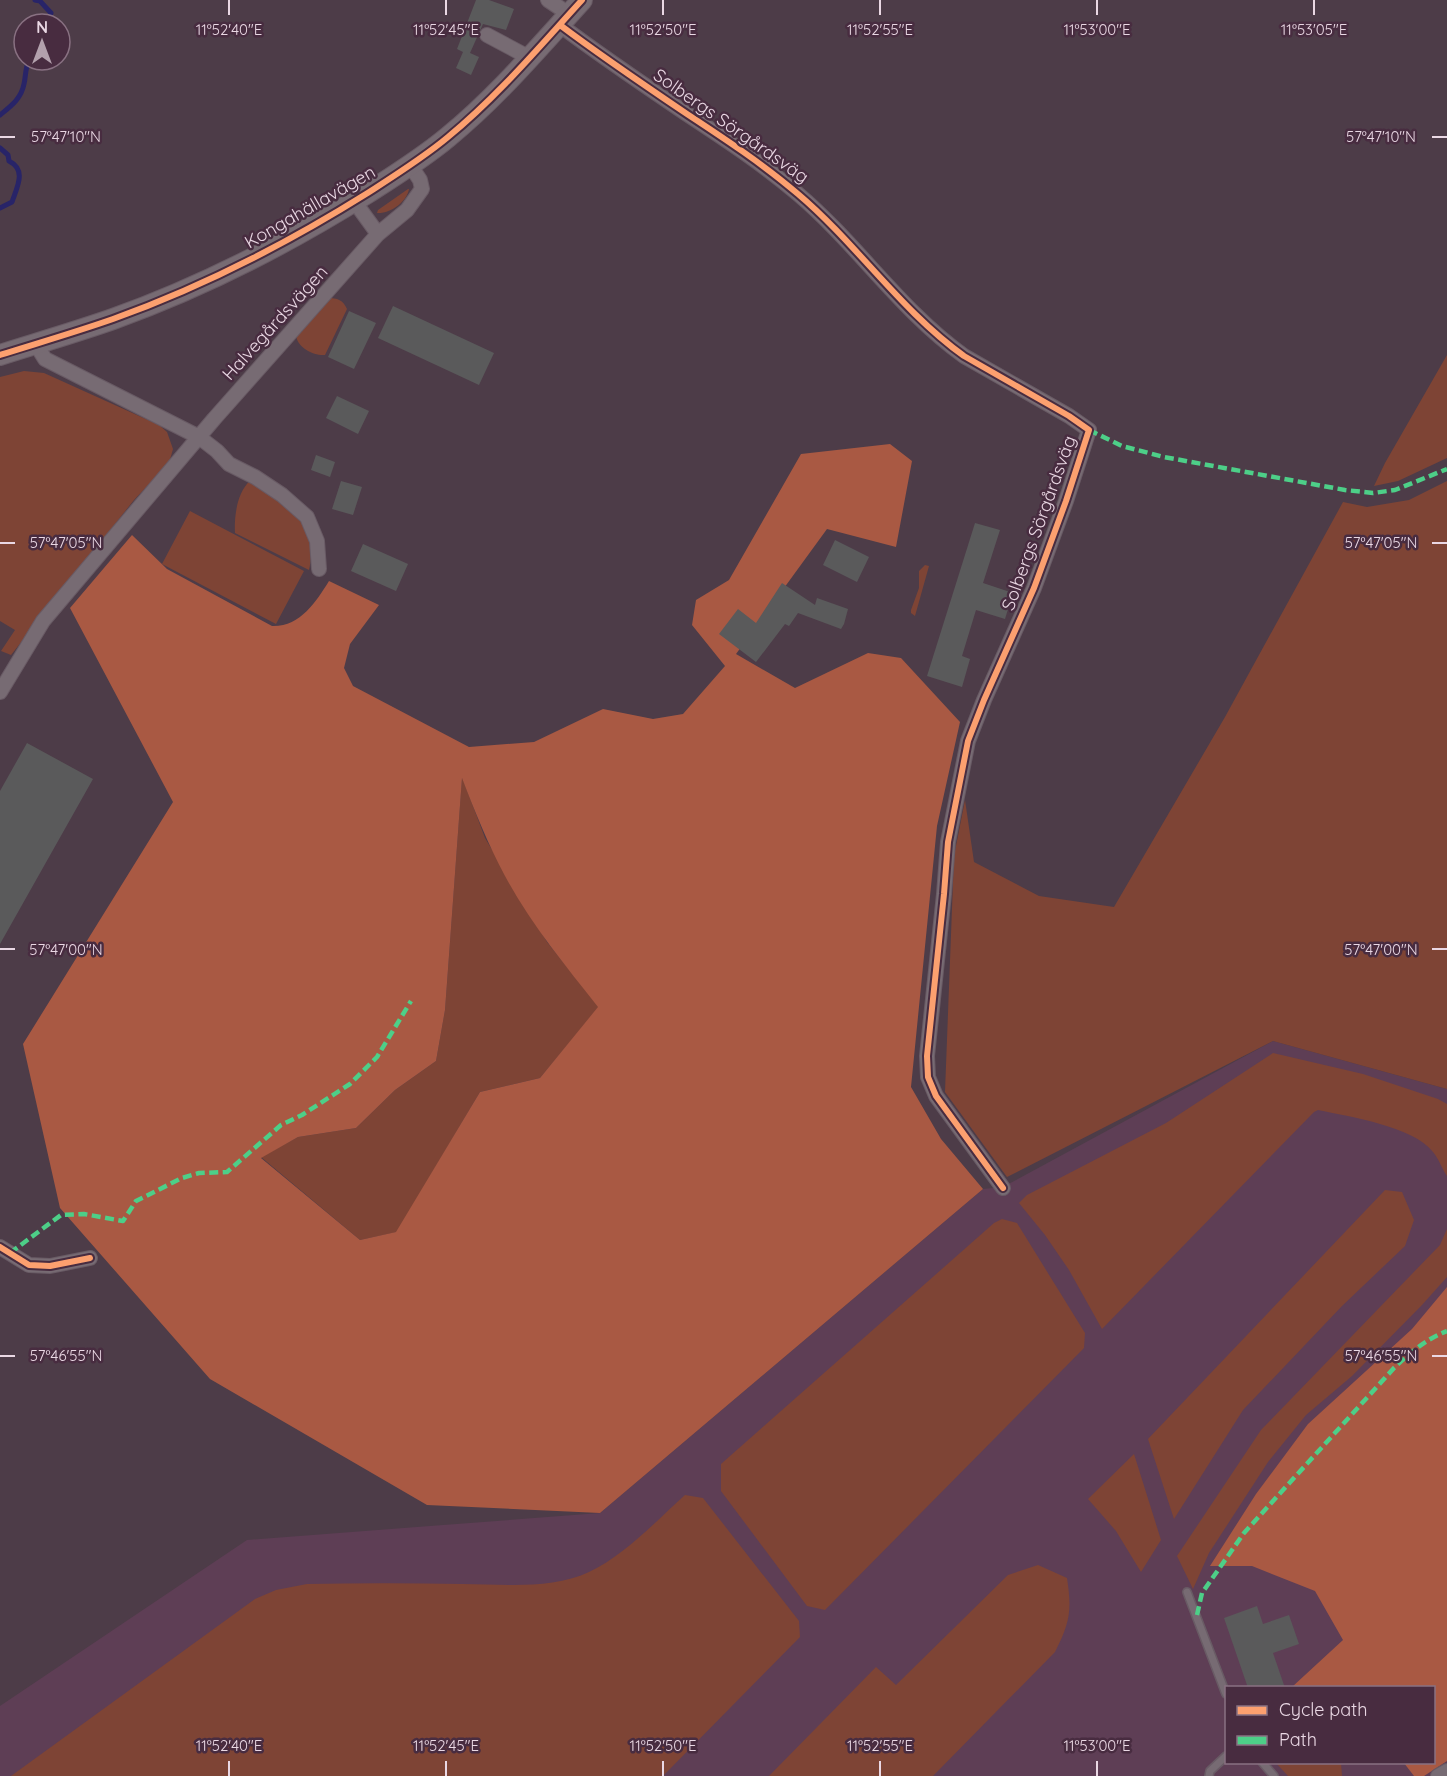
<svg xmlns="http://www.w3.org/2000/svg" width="1447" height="1776" viewBox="0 0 1447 1776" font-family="Quicksand,sans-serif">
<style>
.built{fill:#5e3e55;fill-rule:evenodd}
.green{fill:#7e4435}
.forest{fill:#a95943;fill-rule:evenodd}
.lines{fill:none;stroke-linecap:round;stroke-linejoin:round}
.stream{stroke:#282468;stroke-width:5}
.building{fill:#5a5a5b}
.lane-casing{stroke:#695b65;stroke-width:10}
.street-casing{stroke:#695b65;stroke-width:16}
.secondary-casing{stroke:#695b65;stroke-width:22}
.lane{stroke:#776b73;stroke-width:7}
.street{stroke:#776b73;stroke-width:14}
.secondary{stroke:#776b73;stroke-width:20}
.quiet{stroke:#4dcf88;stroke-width:4.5;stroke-dasharray:9 4.5;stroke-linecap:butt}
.cycleway-casing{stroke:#482c40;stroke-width:10}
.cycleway{stroke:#fca06f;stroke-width:6}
.ticks{fill:none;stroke:#ead8e4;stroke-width:2}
.labels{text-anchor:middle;stroke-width:5;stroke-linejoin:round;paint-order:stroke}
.street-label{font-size:18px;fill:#ead8e4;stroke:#482c40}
.ticks-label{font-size:15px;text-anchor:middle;fill:#ead8e4;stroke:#482c40;stroke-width:5;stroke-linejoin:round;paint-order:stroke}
</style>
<rect width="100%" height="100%" fill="#4d3c48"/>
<path class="built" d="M1273,1041L1447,1089V1776H0V1706L247,1540L600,1513L983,1189L1003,1187ZM1226,1688H1434V1762H1226Z"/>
<path class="green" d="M408,189H409C407,202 390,214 377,213L378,210Z
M327,298C338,298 343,300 347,309L325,355C314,356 298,348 296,336Z
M1447,355V458L1398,481L1374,486L1385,463Z
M24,371L44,373L159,425L167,432L173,449L169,463L134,500L11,655L1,651L15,630L0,621V377Z
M250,481C264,490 279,498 291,508C308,522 314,550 309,570L235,533C234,517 237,492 250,481Z
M1447,481V1089L1273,1041L1007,1177L945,1092L954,856L965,800L974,862L1039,896L1114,907L1225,717L1343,502L1367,507L1409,500Z
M190,511L304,571L276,624L162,564Z
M925,565L929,566L915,616L911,613V610L919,588V571Z
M462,777L485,838L547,942L599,1007L540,1078L480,1092L397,1232L360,1240L261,1157L298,1137L356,1128L395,1090L436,1061L445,1010Z
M1273,1053L1363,1074L1438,1099L1447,1104V1176C1442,1169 1439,1159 1433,1152C1413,1126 1350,1117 1318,1110L1314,1112L1102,1329L1069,1270L1045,1235L1019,1203L1027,1195L1166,1123Z
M1385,1190L1402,1192L1414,1220L1405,1246L1342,1306L1243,1410L1174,1519L1148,1439Z
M1002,1219L1017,1223L1085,1333L1084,1348L825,1610L807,1606L721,1491V1464L994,1223Z
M1447,1229V1277L1422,1305L1352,1376L1306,1415L1268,1462L1209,1553L1193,1589L1177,1556L1261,1430L1440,1245Z
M1134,1454L1161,1540L1141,1572L1116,1531L1088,1499Z
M685,1495L703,1498L799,1621L800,1637L663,1776H11L255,1599L276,1590L307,1584C358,1583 410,1583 462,1584C503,1584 551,1590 589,1572C625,1555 655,1522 685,1495Z
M1038,1565L1067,1578C1072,1611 1070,1622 1055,1652L933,1776H769L876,1667L896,1685L1008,1575Z
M1276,1763H1341L1342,1776H1288Z"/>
<path class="forest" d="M890,444L912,461L896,547L827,529L736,654L795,688L868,653L901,658L960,722L937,826L911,1087L941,1139L983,1189L600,1513L427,1505L210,1379L60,1208L23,1044L173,802L70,608L132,535L167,569L272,626C300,627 316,602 329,581L379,605L350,644L344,668L353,686L469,747L534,742L603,709L653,719L683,714L725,666L692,625L696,600L729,580L801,454ZM462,778C475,812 488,844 505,876C530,923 565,965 598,1007L540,1078L480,1092L396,1232L360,1240L261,1158L298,1137L356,1128L395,1090L436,1061L445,1010Z
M1447,1287V1761L1424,1776H1414L1404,1763L1434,1762V1688L1292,1687L1343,1640L1315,1591L1252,1566H1210L1256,1494L1308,1424L1412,1329Z"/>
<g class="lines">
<path class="stream" d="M35,0L40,1L51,13L49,18L41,24
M24,34L19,39L22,46H24
M0,115C11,106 21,99 24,84C26,75 25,69 29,60
M0,148L8,155L9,161C27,170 17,187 12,202L0,208"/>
</g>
<path class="building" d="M476,0H489L514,9L506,30L483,24L470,53L479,57L471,75L456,68L463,52L457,49Z
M393,306L494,353L479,385L378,338Z
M349,311L376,323L354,369L328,357Z
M337,396L369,411L358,434L326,418Z
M316,455L335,462L330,477L311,470Z
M341,481L362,487L353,515L332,509Z
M975,523L1000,530L983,583L1013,593L1005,619L976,610L962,656L970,659L962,687L927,676Z
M835,540L869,557L857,582L823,565Z
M363,544L408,564L396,591L351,571Z
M782,583L815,605L817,598L848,609L844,624L841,629L798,613L789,626L785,624L756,662L719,634L738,609L756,623Z
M27,743L93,779L0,944V791Z
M1257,1606L1263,1624L1289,1615L1299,1644L1273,1653L1285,1688H1248L1224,1618Z"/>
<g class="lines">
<g class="lane-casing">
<path id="lane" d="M1187,1592L1226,1694
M1262,1762L1274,1776
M1209,1776L1210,1771L1226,1756"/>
</g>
<g class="street-casing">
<path id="street" d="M548,0L569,14
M560,25C601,56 644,85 687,114C725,139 763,164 798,194C857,244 901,311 964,356L1069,416L1089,430L1066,501L1034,588L984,700L968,741L948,842L944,894L927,1056L928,1077L936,1096L1003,1188
M487,35L530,58
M354,201L378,234L407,210L422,189L420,180L410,165
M35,343L45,359L199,437L217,451L229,464L255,477L282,495L307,517L317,541L319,569
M0,692L43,621L214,419L378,234
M0,1247L29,1265L50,1266L90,1258
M1438,1776L1447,1771"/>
</g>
<g class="secondary-casing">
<path id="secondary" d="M0,355C38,343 76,332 113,319C202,287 286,244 366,194C394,176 423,158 448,137C498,96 539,47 582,0"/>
</g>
<use href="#lane" class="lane"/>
<use href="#street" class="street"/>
<use href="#secondary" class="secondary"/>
<path class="quiet" d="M1089,430L1122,446L1164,457L1345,490L1373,493L1395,490L1447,469
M10,1253L61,1215L84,1214L123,1221L136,1201L182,1178L199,1173L227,1172L281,1125L302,1115L350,1084L377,1057L411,1001
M1197,1615L1202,1593L1244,1533L1394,1368C1410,1353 1426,1339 1447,1331"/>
<g class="cycleway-casing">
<path id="cycleway" d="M560,25C601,56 644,85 687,114C725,139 763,164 798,194C857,244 901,311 964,356L1069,416L1089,430L1066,501L1034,588L984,700L968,741L948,842L944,894L927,1056L928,1077L936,1096L1003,1188
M0,355C38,343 76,332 113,319C202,287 286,244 366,194C394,176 423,158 448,137C498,96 539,47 582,0
M0,1247L29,1265L50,1266L90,1258"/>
</g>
<use href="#cycleway" class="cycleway"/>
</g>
<path class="ticks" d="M229,0V15M446,0V15M663,0V15M880,0V15M1097,0V15M1314,0V15M0,137H15M1432,137H1447M0,543H15M1432,543H1447M0,949H15M1432,949H1447M0,1356H15M1432,1356H1447M229,1761V1776M446,1761V1776M663,1761V1776M880,1761V1776M1097,1761V1776"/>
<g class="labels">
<g class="street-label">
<text transform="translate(731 126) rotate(35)" y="6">Solbergs Sörgårdsväg</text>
<text transform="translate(310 207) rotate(-30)" y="6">Kongahällavägen</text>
<text transform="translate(275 323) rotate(-48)" y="6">Halvegårdsvägen</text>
<text transform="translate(1039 523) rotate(-70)" y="6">Solbergs Sörgårdsväg</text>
</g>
</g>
<g class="ticks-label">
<text x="229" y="35">11°52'40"E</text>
<text x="446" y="35">11°52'45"E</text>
<text x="663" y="35">11°52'50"E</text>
<text x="880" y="35">11°52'55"E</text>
<text x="1097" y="35">11°53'00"E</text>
<text x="1314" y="35">11°53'05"E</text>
<text x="66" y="142">57°47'10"N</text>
<text x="1381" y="142">57°47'10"N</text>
<text x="66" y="548">57°47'05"N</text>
<text x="1381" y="548">57°47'05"N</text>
<text x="66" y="955">57°47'00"N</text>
<text x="1381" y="955">57°47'00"N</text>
<text x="66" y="1361">57°46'55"N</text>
<text x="1381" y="1361">57°46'55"N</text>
<text x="229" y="1751">11°52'40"E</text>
<text x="446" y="1751">11°52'45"E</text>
<text x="663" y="1751">11°52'50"E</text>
<text x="880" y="1751">11°52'55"E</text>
<text x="1097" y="1751">11°53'00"E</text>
</g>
<rect x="1225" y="1686" width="210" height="78" fill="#482c40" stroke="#897182" stroke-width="1.5"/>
<rect x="1237" y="1706" width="30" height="9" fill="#fca06f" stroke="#897182" stroke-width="1.5"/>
<text x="1279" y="1716" font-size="18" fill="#ead8e4">Cycle path</text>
<rect x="1237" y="1736" width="30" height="9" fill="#4dcf88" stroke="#897182" stroke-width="1.5"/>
<text x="1279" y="1746" font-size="18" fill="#ead8e4">Path</text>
<g transform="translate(42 42)"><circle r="28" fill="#482c40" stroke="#897182" stroke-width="1.5"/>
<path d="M0-4.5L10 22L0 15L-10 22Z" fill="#b3a1ad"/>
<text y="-9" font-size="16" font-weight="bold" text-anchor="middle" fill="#ead8e4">N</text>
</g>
</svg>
